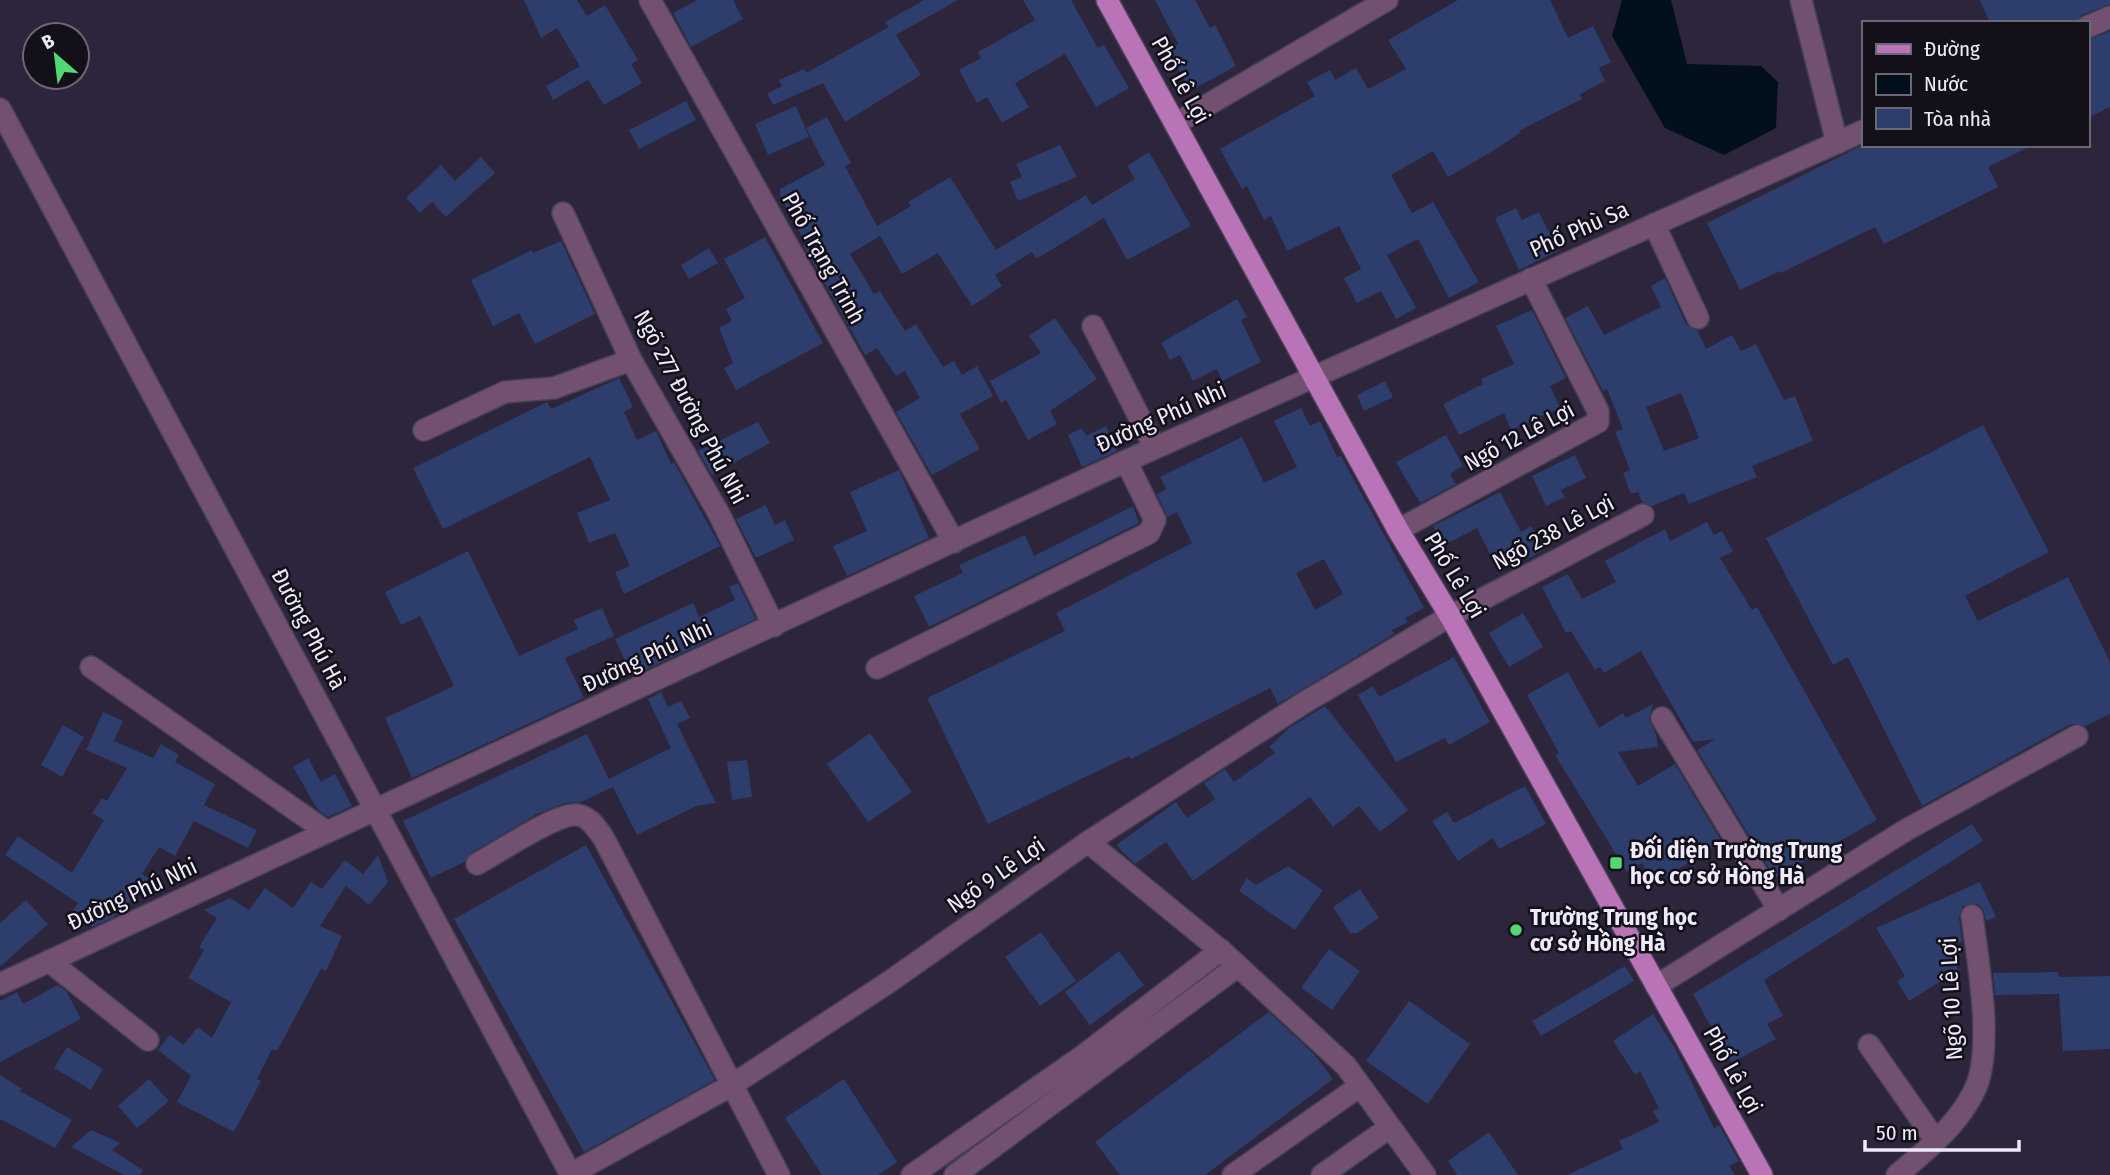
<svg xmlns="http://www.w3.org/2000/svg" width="2110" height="1175" viewBox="0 0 2110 1175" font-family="'Fira Sans Condensed',sans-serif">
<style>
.water{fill:#01101b}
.building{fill:#2d3d6c;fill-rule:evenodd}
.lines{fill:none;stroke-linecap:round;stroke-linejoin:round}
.minor-casing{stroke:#474156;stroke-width:24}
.major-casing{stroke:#474156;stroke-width:24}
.minor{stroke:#725070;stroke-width:21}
.major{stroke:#b874b7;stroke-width:21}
.poi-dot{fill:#54d672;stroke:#13101a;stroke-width:2.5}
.labels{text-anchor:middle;stroke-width:5;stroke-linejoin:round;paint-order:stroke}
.street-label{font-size:23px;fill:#eeeaf9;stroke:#13101a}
.poi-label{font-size:23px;font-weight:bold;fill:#eeeaf9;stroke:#13101a;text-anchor:start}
</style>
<rect width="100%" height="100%" fill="#2c253b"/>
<path class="water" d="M1622,0H1671L1687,64L1761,66L1778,82L1776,128L1724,155L1665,128L1612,36Z"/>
<path class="building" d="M524,0H577L587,16L605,5L638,60L631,64L642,83L604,105L588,80L553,100L546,86L580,66L557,28L541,38Z
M697,0H733L743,19L691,47L673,13Z
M924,0H958L896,35L921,75L845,122L823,83L773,105L767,94L782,86L779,80L804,69L806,73L889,27L885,22Z
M1023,0H1071L1098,48L1104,45L1129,88L1096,107L1065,54L1015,83L1029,107L1002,123L987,97L977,103L959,70L981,58L978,52L1035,20Z
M1155,0H1195L1210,28L1215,25L1236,66L1190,91L1168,49L1178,44Z
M1458,0H1550L1568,38L1593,26L1611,62L1599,68L1605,81L1580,94L1582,99L1519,131L1520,133L1488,154L1448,177L1433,151L1391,175L1412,213L1433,202L1479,282L1449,298L1418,239L1387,255L1416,308L1396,319L1381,291L1357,303L1344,278L1361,269L1339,226L1287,251L1271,216L1264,220L1247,186L1242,189L1220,149L1315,96L1307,82L1330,70L1335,80L1356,68L1368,89L1406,69L1388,40Z
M1980,0H2110V4L2082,15L2075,23H1990Z
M2110,31V107L2087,118V40Z
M686,101L696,120L639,149L629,130Z
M796,106L809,137L768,155L755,124Z
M827,117L851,163L845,166L877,226L911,206L908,202L950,177L996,250L1086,195L1092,205L1135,179L1127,166L1149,152L1191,226L1127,260L1104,218L1036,259L1032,252L995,275L1002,286L972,306L938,253L902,274L880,236L850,254L874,294L880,291L905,331L916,324L943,367L954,361L962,375L977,366L993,396L960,414L980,449L932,475L896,412L920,398L905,371L896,376L877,348L865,355L803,245L806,244L780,195V189L825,165L806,128Z
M1060,145L1077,177L1018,201L1010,182L1022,177L1016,164Z
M1863,145H2033L1988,167L1998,187L1884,244L1875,227L1781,273L1780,271L1740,290L1707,223Z
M481,157L495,173L446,217L432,202L420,213L406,198L441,165L455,181Z
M1516,208L1522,220L1539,212L1558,251L1519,270L1495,218Z
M765,237L823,343L736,390L724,368L733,363L719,328L732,321L726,309L745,298L724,259Z
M561,241L595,314L535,344L519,313L493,326L471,280L532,250L533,253Z
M709,248L718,263L689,279L681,265Z
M1665,278L1686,324L1698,331L1706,349L1732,335L1741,351L1756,344L1784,400L1795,396L1813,441L1752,466L1757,477L1689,504L1684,493L1652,506L1642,502L1638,492L1631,494L1623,473L1630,470L1615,432L1623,429L1607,389L1603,391L1565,318L1588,306L1604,335L1661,307L1651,286ZM1681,393L1699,438L1664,451L1646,407Z
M1237,299L1247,317L1241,320L1261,362L1222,381L1217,369L1193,381L1180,355L1170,360L1161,343Z
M1532,310L1566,378L1550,386L1560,408L1511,430L1504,413L1459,435L1443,404L1483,384L1481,379L1514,364L1496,326Z
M1055,318L1097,379L1050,411L1057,424L1028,440L1006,400L1001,403L990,381L1041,353L1029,336Z
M619,378L633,407L624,412L637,440L656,431L671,464L674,462L720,546L624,594L615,572L630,566L615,533L589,543L577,513L610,500L590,457L443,529L413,468L547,402L551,409Z
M1385,381L1393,397L1364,411L1357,395Z
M1301,408L1310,426L1320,421L1337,457L1341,456L1424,608L1405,618L1408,622L1392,630L1394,634L1278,704L1270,688L1131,759L1129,756L988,824L927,698L1065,631L1056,613L1192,543L1177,512L1167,517L1157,494L1166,489L1160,477L1242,437L1264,483L1297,467L1274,421ZM1324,559L1343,594L1315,610L1296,573Z
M758,422L770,443L712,475L698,451Z
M1983,425L2049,552L1965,596L1978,621L2068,577L2110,662V714L2085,726L2071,724L1922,806L1848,657L1833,665L1766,538Z
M1106,426L1117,451L1082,467L1068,435L1082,428L1086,436Z
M1446,435L1463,466L1450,474L1456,484L1420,503L1396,462Z
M1575,455L1586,478L1561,490L1565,497L1546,506L1532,476Z
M899,470L929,538L847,576L833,546L867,531L850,492Z
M1500,492L1521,532L1531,526L1544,550L1527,559L1521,548L1494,562L1477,528L1442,546L1433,526Z
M766,505L775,525L785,520L794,540L756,558L736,519Z
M1133,506L1139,523L929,627L914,596L963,573L959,565L1025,535L1034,556Z
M1707,522L1714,535L1722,531L1733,551L1720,558L1752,610L1757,607L1877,820L1775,878L1697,750L1715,739L1693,742L1641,651L1604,673L1600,667L1595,670L1571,631L1566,633L1542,587L1568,574L1582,599L1616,582L1605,561L1665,529L1670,541Z
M468,551L519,656L578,629L574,620L602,608L614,636L565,658L584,698L412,778L385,718L454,686L420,616L401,625L385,592Z
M738,583L756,619L632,676L615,639L693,603L699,617L735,600L729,587Z
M1523,613L1543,647L1509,667L1489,633Z
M1454,657L1490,722L1449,745L1445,738L1396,762L1358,695L1373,686L1379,697Z
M1568,672L1599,728L1623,713L1626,718L1653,704L1649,719L1656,734L1658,747L1618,752L1638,786L1675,764L1722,842L1654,884L1642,863L1627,872L1555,755L1559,753L1527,695Z
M661,692L668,707L681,701L690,718L677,724L716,803L696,806L637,835L613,787L581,802L565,803L537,814L471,853L464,862L431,878L403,821L587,734L609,779L671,748L648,699Z
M1325,706L1408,810L1380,832L1359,806L1333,827L1310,797L1193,881L1166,842L1135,864L1116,845L1176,802L1187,818L1215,799L1204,783L1225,769L1234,782L1275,753L1269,747L1289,728Z
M103,712L123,721L114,741L153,758L161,744L179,755L175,762L215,784L204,805L257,830L248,848L194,821L175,856L159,847L142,874L155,882L146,896L137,890L122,913L117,912L114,917L92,927L71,913L78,903L5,855L18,836L72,873L104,820L92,813L102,798L107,801L127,768L86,750Z
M63,725L84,737L62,777L41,765Z
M870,733L912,792L868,822L827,764Z
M308,758L321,782L335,774L352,806L328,817L317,809L293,767Z
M747,760L752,797L732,800L727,762Z
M1525,786L1546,824L1499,849L1493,838L1458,861L1432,821L1447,812L1454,823Z
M1972,824L1983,841L1764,980L1783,1016L1767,1024L1776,1039L1731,1063L1693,994Z
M586,845L715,1080L584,1152L454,919Z
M378,855L388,882L369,905L346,886L320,926L342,936L326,971L321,969L277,1051L272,1049L257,1079L261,1081L234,1132L177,1102L191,1076L158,1050L170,1035L183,1045L198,1027L212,1038L231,1002L188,978L204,950L199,947L217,918L204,910L230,898L249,910L265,888L293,908L311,882L322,889L345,860L363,874Z
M1288,866L1323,890L1295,930L1239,891L1247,878L1256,885Z
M1980,882L1996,917L1986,921L1983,909L1978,904L1963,906L1959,917L1962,941L1947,950L1959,970L1909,1001L1897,981L1905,976L1876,928Z
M1360,889L1379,918L1357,933H1350L1333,907Z
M26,900L48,924L0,967V923Z
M1041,932L1076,981L1040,1006L1005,957Z
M1329,949L1360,971L1332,1010L1301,988Z
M1119,951L1144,985L1090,1025L1065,992Z
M1625,966L1634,981L1541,1036L1532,1021Z
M2058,972L2059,977L2110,976V1049L2063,1051L2059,994L1995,995L1993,973Z
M58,985L67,992L81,1019L0,1062V1001L17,992L23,1004Z
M1409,1001L1470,1044L1428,1104L1366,1061Z
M1269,1012L1314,1054L1333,1079L1205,1175H1120L1095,1142Z
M1653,1014L1675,1048L1714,1128L1719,1125L1739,1161L1729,1166L1735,1175H1567L1623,1149L1619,1141L1659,1122L1653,1111L1659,1108L1640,1071L1635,1075L1613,1041Z
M67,1047L103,1069L91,1090L54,1068Z
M0,1075L22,1089L20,1091L72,1120L55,1148L0,1119Z
M149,1079L169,1101L137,1128L118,1106Z
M844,1079L897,1162L878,1175H822L785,1118Z
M91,1130L120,1143L112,1150L143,1170L140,1175H124L71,1147Z
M1489,1132L1518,1175H1457L1448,1161Z"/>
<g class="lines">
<g class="minor-casing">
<path id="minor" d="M650,0L954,542
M1801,0L1837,143
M2087,27L2110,17
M0,109L571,1175
M1175,124L1387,0
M563,213L631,360L719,514L774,626
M1654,224L1698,318
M1093,326L1155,448
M424,430L505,392L554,388L631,360
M1398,530L1598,422V411L1531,279
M91,667L327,832
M877,668L1149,533L1155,520L1126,461
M1662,718L1779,910
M1088,842L1225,954L1346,1066L1425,1175
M477,864C498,853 557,812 578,815C590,817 596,828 603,837L779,1175
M49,961L148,1040
M0,984L1126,461L1863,131
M1656,986L1906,830L2077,736
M1869,1045L1936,1141
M571,1174L732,1085L889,982L1088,842L1302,704L1450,616L1643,515
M912,1175L1084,1055L1221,950
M955,1175L1238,966
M1233,1175L1360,1086
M1322,1175L1390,1127
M1897,1175C1927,1150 1964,1120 1978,1082C1992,1039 1978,961 1972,916"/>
</g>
<g class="major-casing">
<path id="major" d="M1107,0L1398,530L1450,616L1762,1175"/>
</g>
<use href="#minor" class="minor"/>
<use href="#major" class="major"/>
</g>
<g class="poi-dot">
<rect x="1609" y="856" width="14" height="14" rx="3.5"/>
<circle cx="1516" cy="930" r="7"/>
</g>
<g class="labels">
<g class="street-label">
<text transform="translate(1181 80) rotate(61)" y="8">Phố Lê Lợi</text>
<text transform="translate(1579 229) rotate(-24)" y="8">Phố Phù Sa</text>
<text transform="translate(824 258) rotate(61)" y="8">Phố Trạng Trình</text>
<text transform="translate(691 407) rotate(62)" y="8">Ngõ 277 Đường Phú Nhi</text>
<text transform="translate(1161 417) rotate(-24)" y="8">Đường Phú Nhi</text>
<text transform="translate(1519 436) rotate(-28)" y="8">Ngõ 12 Lê Lợi</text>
<text transform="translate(1553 532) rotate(-28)" y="8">Ngõ 238 Lê Lợi</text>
<text transform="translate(1455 575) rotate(59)" y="8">Phố Lê Lợi</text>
<text transform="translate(309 629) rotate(62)" y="8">Đường Phú Hà</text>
<text transform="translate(647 656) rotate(-25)" y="8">Đường Phú Nhi</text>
<text transform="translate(996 875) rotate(-35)" y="8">Ngõ 9 Lê Lợi</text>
<text transform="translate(132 894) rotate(-25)" y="8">Đường Phú Nhi</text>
<text transform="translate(1951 999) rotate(-93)" y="8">Ngõ 10 Lê Lợi</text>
<text transform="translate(1733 1070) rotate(61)" y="8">Phố Lê Lợi</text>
</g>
<g class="poi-label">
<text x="1630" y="858">Đối diện Trường Trung<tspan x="1630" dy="26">học cơ sở Hồng Hà</tspan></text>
<text x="1530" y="925">Trường Trung học<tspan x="1530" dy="26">cơ sở Hồng Hà</tspan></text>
</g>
</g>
<rect x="1862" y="21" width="228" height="126" fill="#13101a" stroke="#6b6773" stroke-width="2"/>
<rect x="1876" y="44" width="35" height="10" fill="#b874b7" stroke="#6b6773" stroke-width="2"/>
<text x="1924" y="56" font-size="21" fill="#eeeaf9">Đường</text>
<rect x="1876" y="74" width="35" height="21" fill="#01101b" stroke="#6b6773" stroke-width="2"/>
<text x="1924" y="91" font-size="21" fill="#eeeaf9">Nước</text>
<rect x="1876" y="108" width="35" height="21" fill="#2d3d6c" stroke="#6b6773" stroke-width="2"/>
<text x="1924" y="126" font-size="21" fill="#eeeaf9">Tòa nhà</text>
<g transform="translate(56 56) rotate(332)"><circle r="33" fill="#13101a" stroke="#6b6773" stroke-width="2"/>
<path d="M0-5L12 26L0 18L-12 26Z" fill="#54d672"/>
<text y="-10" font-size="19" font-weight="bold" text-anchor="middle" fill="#eeeaf9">B</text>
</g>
<path d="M1865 1140v10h154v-10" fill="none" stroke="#eeeaf9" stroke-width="3.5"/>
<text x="1876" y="1140" font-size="21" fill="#eeeaf9" stroke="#13101a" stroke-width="5" paint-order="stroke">50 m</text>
</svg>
